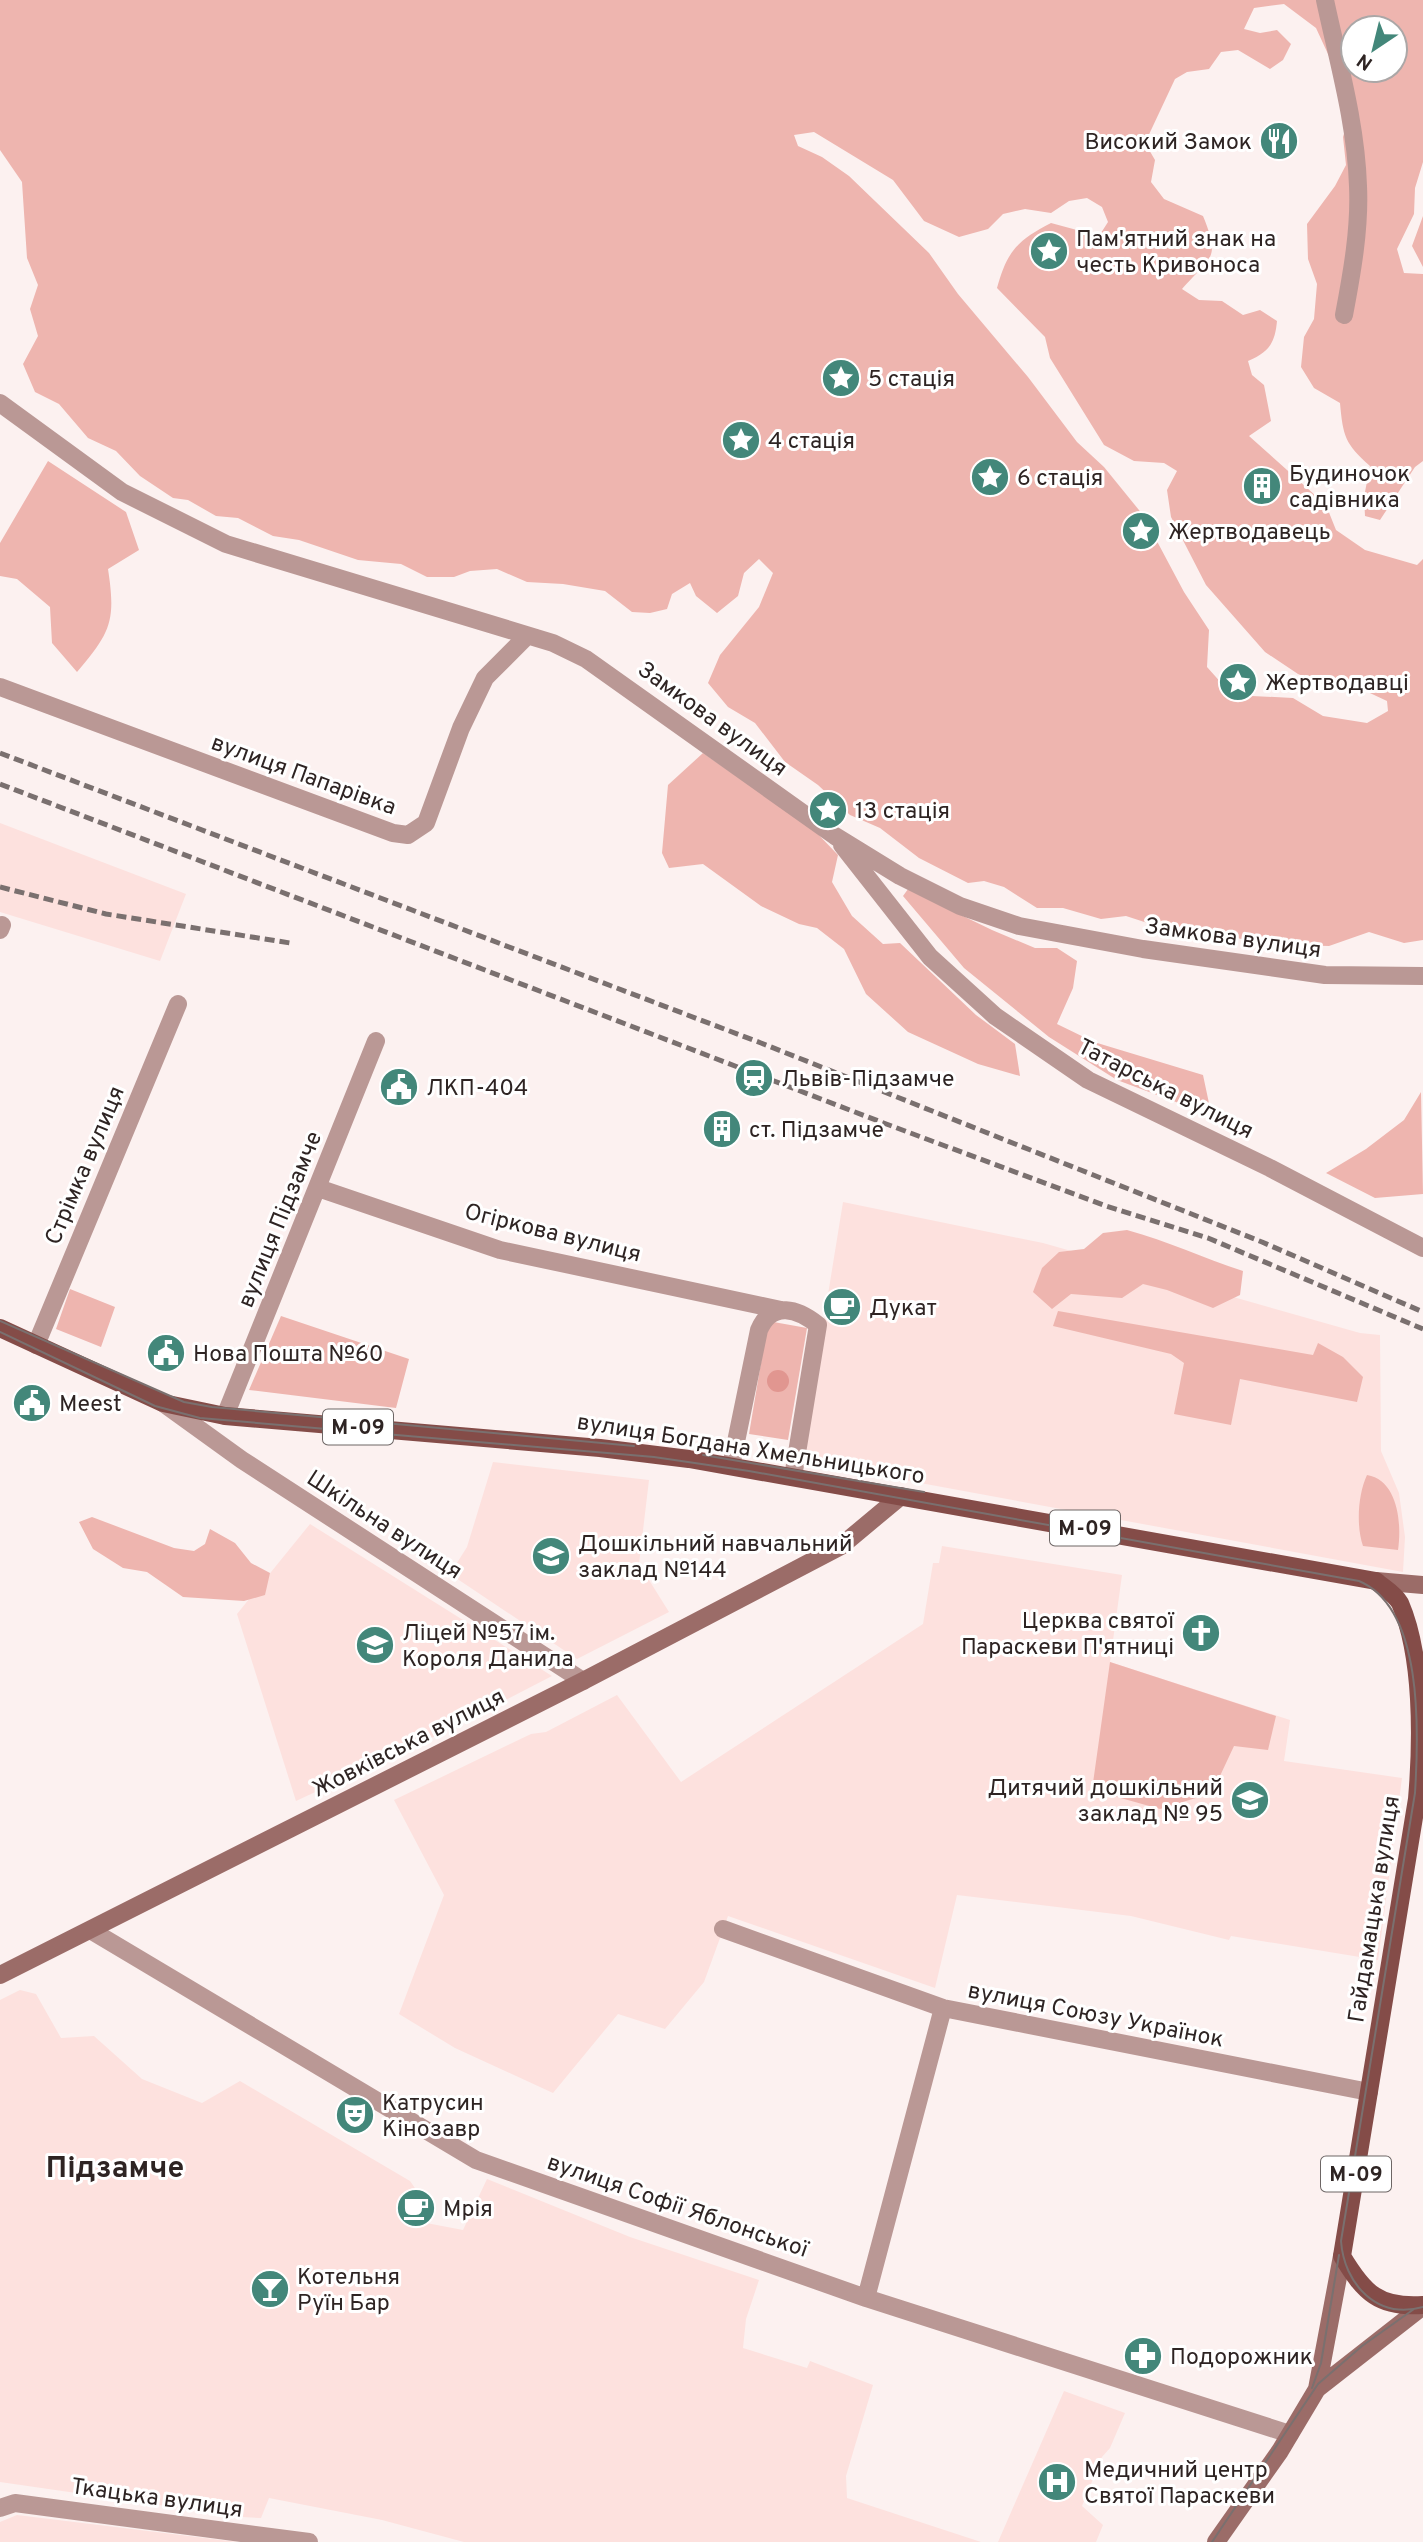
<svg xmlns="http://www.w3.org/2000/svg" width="1423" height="2542" viewBox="0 0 1423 2542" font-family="Overpass,sans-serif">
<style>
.built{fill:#fde1de}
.green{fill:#eeb5af;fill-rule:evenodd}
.water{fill:#e19690}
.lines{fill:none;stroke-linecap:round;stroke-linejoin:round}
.street{stroke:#ba9895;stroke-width:18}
.secondary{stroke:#9b6c68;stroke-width:18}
.primary{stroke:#844c48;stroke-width:18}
.tram{stroke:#7a706f;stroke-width:2}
.rail{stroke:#7a706f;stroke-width:5;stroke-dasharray:10 5;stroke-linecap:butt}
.labels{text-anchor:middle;stroke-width:6;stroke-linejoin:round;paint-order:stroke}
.shield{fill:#fff;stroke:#6d6665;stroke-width:2}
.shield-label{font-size:21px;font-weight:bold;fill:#2e2423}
.poi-label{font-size:23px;fill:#2e2423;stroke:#fff;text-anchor:start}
.street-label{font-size:23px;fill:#2e2423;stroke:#fff}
.district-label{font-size:30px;font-weight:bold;fill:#2e2423;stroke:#fff}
</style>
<rect width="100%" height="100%" fill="#fcf1f0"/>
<path class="built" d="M0,823L186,894L160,961L0,912Z
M843,1202L1043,1243L1360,1333L1380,1335L1381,1451L1399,1493L1405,1537L1403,1572L801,1461Z
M493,1462L649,1480L639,1564L669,1612L577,1659L450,1574L467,1547Z
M310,1524L552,1676L442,1733L296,1801L237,1614Z
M942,1546L1122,1575L1110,1662L1290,1720L1284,1761L1402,1778L1378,1960L1231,1936L1229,1940L1131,1916L957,1895L935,1988L728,1916L704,1982L665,2029L618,2014L553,2093L455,2048L399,2014L444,1895L394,1800L531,1734L546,1732L617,1695L681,1782L923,1624L933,1563H939Z
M20,1990L36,1994L61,2038L94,2036L142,2079L202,2103L240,2081L410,2181L426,2204L421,2222L463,2230L487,2179L630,2237L759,2280L746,2319L743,2348L807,2368L810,2361L873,2385L846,2476L847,2498L981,2542H464L382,2520L269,2498L261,2518L242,2517L0,2482V2000Z
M1064,2391L1125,2413L1110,2448L1102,2457L1082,2506L1103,2525L1096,2542H998Z
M17,2515L238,2542H0V2522Z"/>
<path class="green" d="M0,0H1423V162L1415,188L1414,214L1397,249L1404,273L1423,274V461L1415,467L1380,520L1365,516L1364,497L1370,466C1345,444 1343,436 1340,403L1314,388L1301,367L1304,337L1314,319L1317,284L1308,259L1307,224L1335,186L1346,165L1343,137L1352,106L1316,28L1284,4L1254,8L1244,29L1260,33L1277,30L1291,44L1283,60L1270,69L1238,50L1221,52L1209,69L1187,72L1175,79L1145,143L1155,160L1151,182L1164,199L1203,216C1221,260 1211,256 1182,289L1199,300L1222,301L1243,315L1260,310L1277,321C1275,343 1269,352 1248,361L1252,375L1264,385L1271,421L1249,436L1326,505L1336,530L1365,550L1417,565L1423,559V940L1404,943L1369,932L1329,946L1264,944L1210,932H1175L1126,916L1101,919L1063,908H1037L1004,887L984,881L968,883L919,858L880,828L850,815L818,785L785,762L755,723L728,707L708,683L720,655L759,607L773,573L759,559L744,573L738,596L717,613L696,596L690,583L672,594L667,609L650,613L632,612L605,591L563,584L527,582L497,569L470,571L454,577H427L401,564L358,560L299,540L273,536L238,518L216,516L188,500L173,498L140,476L116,451L88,438L59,404L35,392L23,364L38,336L30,309L38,285L27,258L22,182L0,150ZM1353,28H1395V70H1353ZM814,132L893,180L924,221L959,237L988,229L1003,214L1025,209L1051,213L1069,201L1087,198L1102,207L1108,222L1099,236L1051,223C1018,240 1007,251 997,288L1045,337L1050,358L1104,445L1134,461L1164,463L1177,471L1167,490L1171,517L1206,585L1265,652L1298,674L1332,688L1357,687L1387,701L1388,711L1367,723L1323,716L1293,698L1232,695L1207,667L1209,630L1184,592L1143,515L1104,467L1077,442L1028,377L958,294L929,253L849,176L822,157L798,146L794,135Z
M1423,216V267L1412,246Z
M48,461L126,512L139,550L108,569C116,621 111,632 77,672L52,643L50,607L17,579L0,576V543Z
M703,753L813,829L838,855L832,882L852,916L883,944L900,943L976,1015L1015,1044L1020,1076L978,1064L908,1032L866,994L844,949L817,928L799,924L761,906L703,864L669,868L662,853L668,785Z
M911,885L934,902L992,930L1035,948H1057L1077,961L1073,988L1057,1024L1094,1042L1203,1075L1210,1108H1192L1117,1080L1049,1037L964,968L903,896Z
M1421,1092L1423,1194L1375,1198L1326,1173L1366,1149L1404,1120Z
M1127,1230C1168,1241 1203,1258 1243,1271L1240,1295L1213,1308L1167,1290L1143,1284L1122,1298L1071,1294L1052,1309L1033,1292L1042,1268L1059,1252L1084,1249L1103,1233Z
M70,1289L115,1307L101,1347L56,1329Z
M1058,1311L1313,1355L1318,1343L1343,1357L1363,1377L1357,1402L1240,1379L1231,1425L1174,1414L1184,1363L1171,1354L1053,1326Z
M281,1316L409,1359L396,1408L249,1390Z
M768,1321L807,1328L788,1440L749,1434Z
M1367,1475C1398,1480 1402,1524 1398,1550L1363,1546C1356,1526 1358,1494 1367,1475Z
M92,1517L174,1548L194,1551L205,1544L210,1529L235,1543L251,1563L270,1573L265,1595L244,1601L183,1597L147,1572L123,1568L93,1549L79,1522Z
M1110,1662L1276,1716L1268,1750L1234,1746L1212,1793L1160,1809L1092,1790Z"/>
<path class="water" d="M767 1381a11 11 0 1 1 22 0a11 11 0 1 1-22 0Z"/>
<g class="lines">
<path class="street" d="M1325,0C1338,61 1356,123 1358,186C1360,228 1352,273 1344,315
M0,403L122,492L226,544L553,643L586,659L835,836L900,876L960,906L1019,926L1143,949L1325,975L1423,976
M0,687L393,833L408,835L426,823L461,728L485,678L527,636
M842,845L930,957L995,1016L1088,1080L1270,1168L1423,1248
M0,930L2,925
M318,1188L500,1250L781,1310
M36,1345L178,1004
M163,1403L242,1460L583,1681
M225,1416L376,1041
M731,1466L759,1330C772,1300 798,1309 818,1325L793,1477
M723,1929L943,2008L1369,2092
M92,1931L476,2160L866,2298L1290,2434
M866,2298L943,2008
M0,2508L15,2503L309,2542"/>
<path class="secondary" d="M1376,1581L1423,1585
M0,1975L583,1681L841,1546L901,1496
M1317,2389L1342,2256
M1216,2542L1280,2451L1317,2389L1423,2306"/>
<path class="primary" d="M0,1328L163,1403L225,1416L600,1448L689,1459L1376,1581C1384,1588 1395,1594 1400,1603C1423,1656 1422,1740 1417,1799L1342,2256C1364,2293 1379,2308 1423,2305"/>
<path class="tram" d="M0,1321L184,1402L212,1407L634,1446
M0,1332L155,1406L200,1418L654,1457L749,1471L1359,1581C1423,1608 1419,1729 1415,1793L1341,2241C1344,2284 1377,2320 1423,2307
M703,1455L924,1492
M1312,2388L1321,2363L1339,2255
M1212,2542L1318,2384L1362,2346L1414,2309"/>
<path class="rail" d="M0,753L761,1043L1262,1242L1423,1312
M0,784L881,1122L1106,1206L1208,1238L1423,1329
M0,887L106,914L290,943"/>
</g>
<defs>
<g id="restaurant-disc" transform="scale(2.0125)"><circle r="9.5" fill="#43877a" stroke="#fff"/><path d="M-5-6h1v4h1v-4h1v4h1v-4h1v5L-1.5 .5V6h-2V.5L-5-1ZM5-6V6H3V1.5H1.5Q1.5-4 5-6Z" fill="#fff"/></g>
<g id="sight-disc" transform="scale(2.0125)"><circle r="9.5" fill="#43877a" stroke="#fff"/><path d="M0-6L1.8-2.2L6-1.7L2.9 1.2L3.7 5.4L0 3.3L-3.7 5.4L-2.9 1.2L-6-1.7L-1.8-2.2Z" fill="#fff"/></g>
<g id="building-disc" transform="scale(2.0125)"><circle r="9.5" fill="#43877a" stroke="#fff"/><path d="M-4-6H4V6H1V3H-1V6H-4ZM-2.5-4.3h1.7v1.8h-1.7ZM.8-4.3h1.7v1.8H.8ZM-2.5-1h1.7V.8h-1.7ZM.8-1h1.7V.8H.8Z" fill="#fff"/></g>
<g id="station-disc" transform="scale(2.0125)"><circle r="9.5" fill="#43877a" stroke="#fff"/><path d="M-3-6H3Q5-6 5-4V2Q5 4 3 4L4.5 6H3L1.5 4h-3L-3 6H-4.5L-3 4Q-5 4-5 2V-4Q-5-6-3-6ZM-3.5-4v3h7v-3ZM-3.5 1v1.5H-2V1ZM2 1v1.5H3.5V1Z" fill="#fff"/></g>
<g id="civic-disc" transform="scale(2.0125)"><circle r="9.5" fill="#43877a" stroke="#fff"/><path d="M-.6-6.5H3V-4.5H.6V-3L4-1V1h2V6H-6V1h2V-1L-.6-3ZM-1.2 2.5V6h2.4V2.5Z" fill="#fff"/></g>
<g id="cafe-disc" transform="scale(2.0125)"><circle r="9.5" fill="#43877a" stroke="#fff"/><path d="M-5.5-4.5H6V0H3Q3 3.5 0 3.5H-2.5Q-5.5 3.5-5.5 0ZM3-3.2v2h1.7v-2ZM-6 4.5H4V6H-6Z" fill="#fff"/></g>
<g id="school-disc" transform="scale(2.0125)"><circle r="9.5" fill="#43877a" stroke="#fff"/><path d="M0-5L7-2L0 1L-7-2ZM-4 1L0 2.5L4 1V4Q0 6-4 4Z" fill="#fff"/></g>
<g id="church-disc" transform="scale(2.0125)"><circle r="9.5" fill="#43877a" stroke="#fff"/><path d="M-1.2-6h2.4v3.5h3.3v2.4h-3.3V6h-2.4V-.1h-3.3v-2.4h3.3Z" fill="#fff"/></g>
<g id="theatre-disc" transform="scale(2.0125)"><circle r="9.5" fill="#43877a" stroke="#fff"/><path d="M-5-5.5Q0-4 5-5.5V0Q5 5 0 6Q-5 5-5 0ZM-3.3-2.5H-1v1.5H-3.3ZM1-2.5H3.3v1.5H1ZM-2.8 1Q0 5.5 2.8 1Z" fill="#fff"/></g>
<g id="bar-disc" transform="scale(2.0125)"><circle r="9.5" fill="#43877a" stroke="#fff"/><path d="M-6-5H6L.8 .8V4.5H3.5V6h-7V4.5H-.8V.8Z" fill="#fff"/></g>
<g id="pharmacy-disc" transform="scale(2.0125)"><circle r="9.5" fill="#43877a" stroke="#fff"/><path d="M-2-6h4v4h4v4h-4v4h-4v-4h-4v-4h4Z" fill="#fff"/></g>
<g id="hospital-disc" transform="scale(2.0125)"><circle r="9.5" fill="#43877a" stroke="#fff"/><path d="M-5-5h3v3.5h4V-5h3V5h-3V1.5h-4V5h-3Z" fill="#fff"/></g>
</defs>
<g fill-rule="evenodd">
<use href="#restaurant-disc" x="1279" y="141"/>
<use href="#sight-disc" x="1049" y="251"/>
<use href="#sight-disc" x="841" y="378"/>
<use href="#sight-disc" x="741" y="440"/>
<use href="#sight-disc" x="990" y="477"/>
<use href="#building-disc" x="1262" y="486"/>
<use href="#sight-disc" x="1141" y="531"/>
<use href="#sight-disc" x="1238" y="682"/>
<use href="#sight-disc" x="828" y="810"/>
<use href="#station-disc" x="754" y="1078"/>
<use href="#civic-disc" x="399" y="1087"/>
<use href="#building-disc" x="722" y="1129"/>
<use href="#cafe-disc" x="842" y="1307"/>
<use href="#civic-disc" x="166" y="1353"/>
<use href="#civic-disc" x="32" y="1403"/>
<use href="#school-disc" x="551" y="1556"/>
<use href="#church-disc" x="1201" y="1633"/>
<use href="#school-disc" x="375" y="1645"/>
<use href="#school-disc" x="1250" y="1800"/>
<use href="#theatre-disc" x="355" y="2115"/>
<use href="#cafe-disc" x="416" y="2208"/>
<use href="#bar-disc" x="270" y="2289"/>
<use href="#pharmacy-disc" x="1143" y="2356"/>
<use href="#hospital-disc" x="1057" y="2482"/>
</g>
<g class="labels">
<g class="shield">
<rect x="323" y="1409.5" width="70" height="35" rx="5"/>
<rect x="1050" y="1510.5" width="70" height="35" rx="5"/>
<rect x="1321" y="2156.5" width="70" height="35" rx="5"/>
</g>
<g class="shield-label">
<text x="358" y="1434">М-09</text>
<text x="1085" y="1535">М-09</text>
<text x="1356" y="2181">М-09</text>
</g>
<g class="poi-label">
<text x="1252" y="149" text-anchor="end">Високий Замок</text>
<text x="1076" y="246">Пам'ятний знак на<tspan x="1076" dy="26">честь Кривоноса</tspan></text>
<text x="868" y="386">5 стація</text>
<text x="768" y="448">4 стація</text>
<text x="1289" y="481">Будиночок<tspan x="1289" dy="26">садівника</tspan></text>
<text x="1017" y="485">6 стація</text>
<text x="1168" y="539">Жертводавець</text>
<text x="1265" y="690">Жертводавцi</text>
<text x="855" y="818">13 стація</text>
<text x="781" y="1086">Львів-Підзамче</text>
<text x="426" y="1095">ЛКП-404</text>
<text x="749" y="1137">ст. Підзамче</text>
<text x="869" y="1315">Дукат</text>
<text x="193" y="1361">Нова Пошта №60</text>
<text x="59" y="1411">Meest</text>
<text x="578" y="1551">Дошкільний навчальний<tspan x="578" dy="26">заклад №144</tspan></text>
<text x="1174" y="1628" text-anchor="end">Церква святої<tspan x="1174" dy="26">Параскеви П'ятниці</tspan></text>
<text x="402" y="1640">Ліцей №57 ім.<tspan x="402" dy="26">Короля Данила</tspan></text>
<text x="1223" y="1795" text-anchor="end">Дитячий дошкільний<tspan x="1223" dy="26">заклад № 95</tspan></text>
<text x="382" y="2110">Катрусин<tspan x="382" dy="26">Кінозавр</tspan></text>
<text x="443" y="2216">Мрія</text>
<text x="297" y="2284">Котельня<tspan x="297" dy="26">Руїн Бар</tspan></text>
<text x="1170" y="2364">Подорожник</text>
<text x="1084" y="2477">Медичний центр<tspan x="1084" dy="26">Святої Параскеви</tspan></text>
</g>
<g class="street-label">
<text transform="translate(713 718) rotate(36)" y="8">Замкова вулиця</text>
<text transform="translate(304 774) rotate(20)" y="8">вулиця Папарівка</text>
<text transform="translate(1233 937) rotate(8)" y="8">Замкова вулиця</text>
<text transform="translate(1166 1088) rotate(27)" y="8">Татарська вулиця</text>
<text transform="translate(84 1165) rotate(-67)" y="8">Стрімка вулиця</text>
<text transform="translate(279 1219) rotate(-68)" y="8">вулиця Підзамче</text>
<text transform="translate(553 1232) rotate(14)" y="8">Огіркова вулиця</text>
<text transform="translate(751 1448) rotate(9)" y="8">вулиця Богдана Хмельницького</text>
<text transform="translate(385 1524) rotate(33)" y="8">Шкільна вулиця</text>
<text transform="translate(408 1742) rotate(-27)" y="8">Жовківська вулиця</text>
<text transform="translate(1373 1909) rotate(-81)" y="8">Гайдамацька вулиця</text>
<text transform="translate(1096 2014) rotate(11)" y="8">вулиця Союзу Українок</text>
<text transform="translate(678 2205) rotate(19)" y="8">вулиця Софії Яблонської</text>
<text transform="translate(157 2497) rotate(8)" y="8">Ткацька вулиця</text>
</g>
<g class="district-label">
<text x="115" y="2177">Підзамче</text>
</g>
</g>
<g transform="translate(1374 49) rotate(215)"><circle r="33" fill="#ffffff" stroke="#aba7a7" stroke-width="2"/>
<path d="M0-5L12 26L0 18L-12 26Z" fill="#43877a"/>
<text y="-10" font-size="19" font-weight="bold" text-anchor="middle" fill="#2e2423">N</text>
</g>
</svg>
